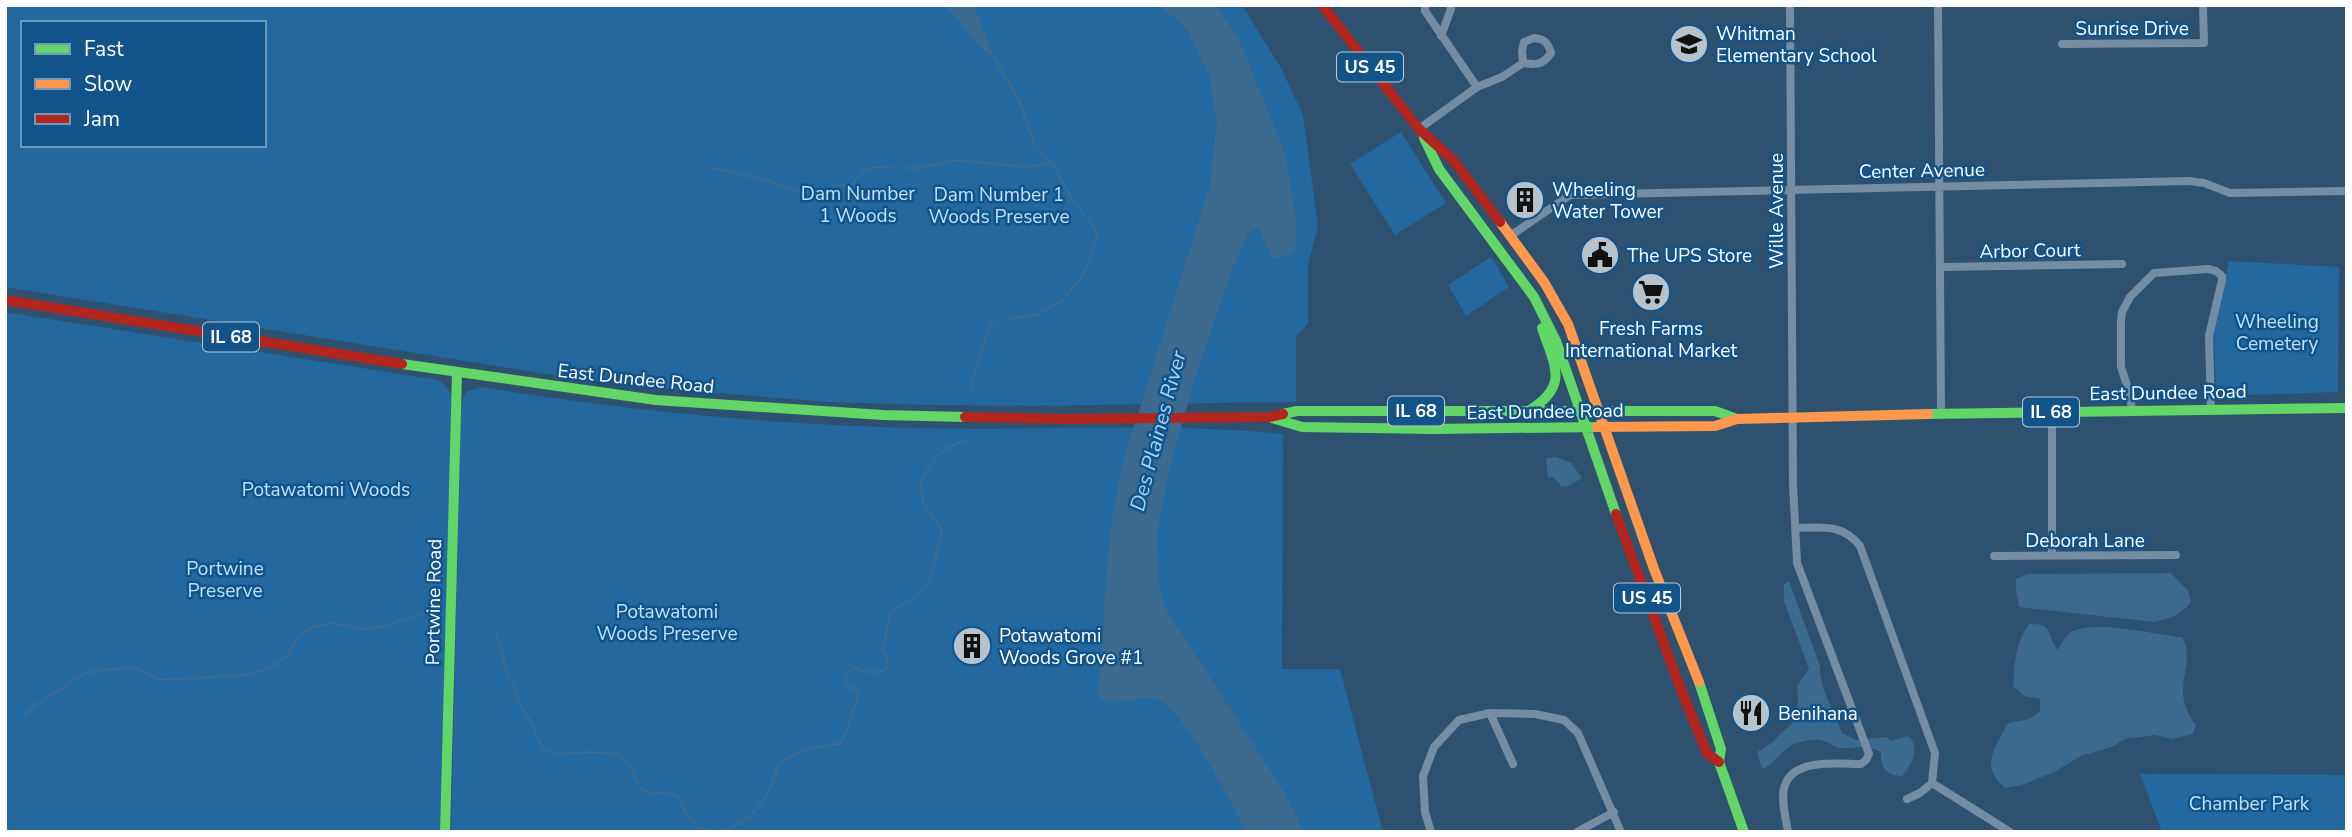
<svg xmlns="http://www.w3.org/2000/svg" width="2352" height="837" viewBox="0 0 2352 837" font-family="'Nunito Sans',sans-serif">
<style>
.green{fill:#23689f;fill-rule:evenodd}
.water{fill:#3b6a91}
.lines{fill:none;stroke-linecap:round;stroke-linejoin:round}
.stream{stroke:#3b6a91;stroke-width:2.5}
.street{stroke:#748da3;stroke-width:8}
.fast{stroke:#63d668;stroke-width:10}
.slow{stroke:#ff974d;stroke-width:10}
.jam{stroke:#b3261e;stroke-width:10}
.labels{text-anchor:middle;stroke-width:5;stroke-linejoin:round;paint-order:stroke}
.shield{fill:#125489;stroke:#b8ccdc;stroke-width:2}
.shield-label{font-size:18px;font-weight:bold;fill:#fff}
.street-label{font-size:19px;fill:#fff;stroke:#125489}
.poi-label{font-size:19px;fill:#fff;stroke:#125489;text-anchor:start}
.park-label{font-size:19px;fill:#bee1fc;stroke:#125489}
.water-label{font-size:21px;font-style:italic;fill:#a4d4f8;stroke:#125489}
</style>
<rect width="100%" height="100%" fill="#2d516e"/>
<path class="green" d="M5,5H1242L1281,68L1303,115L1318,226L1308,265V324L1296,337V402L1032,406L928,405L827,402L680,390L571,378L5,287ZM23,23H264V145H23Z
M1401,132L1446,203L1395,235L1350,164Z
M1489,258H1492L1509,287L1466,316L1448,285Z
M2229,261L2339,267L2338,392L2217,396L2213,336Z
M5,312L438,380C447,386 451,390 452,401L440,832H5Z
M481,387C625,410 771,425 918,428C1039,431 1161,422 1283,434L1282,669H1340L1383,832H451L461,404L466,392Z
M2140,774L2347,775V832H2162Z"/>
<path class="water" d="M945,5H974L993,56L982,49Z
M1159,5H1215L1238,37L1286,156L1297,227L1295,249L1289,255L1273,259L1258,227L1248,234L1234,264L1195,378L1168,475L1157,536L1159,586L1166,610L1278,782L1305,832H1247C1233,806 1184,712 1161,701C1145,694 1139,699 1124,701C1117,702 1109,701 1102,701L1097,692L1101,666L1105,590L1112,516L1125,455L1210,185L1217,122L1209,74L1186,28Z
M1556,457L1571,463L1582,478L1570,485L1561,487L1559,482L1552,477L1548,478L1546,458Z
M2171,573L2188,591L2191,602C2182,615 2169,618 2155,622L2019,607L2016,591V579L2027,574Z
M1789,581L1820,666C1818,684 1835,715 1842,733L1856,740L1887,737L1891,741L1908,736C1921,747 1912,765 1902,776C1886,776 1880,767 1881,752C1868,744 1854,749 1839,748C1833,747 1830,743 1824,741C1813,738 1802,741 1792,745C1780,751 1775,765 1762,769L1757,752L1772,743L1781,733L1796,720L1798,704L1797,686L1809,669L1784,601V584Z
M2029,624C2054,623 2046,635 2058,650C2062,642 2066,634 2075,630C2102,621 2152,634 2182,637C2198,665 2167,689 2196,725L2193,734L2172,739L2155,735L2125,739L2111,747L2081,756L2056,771L2022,785L2005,788C1979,766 1995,748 2008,723L2030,719L2040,711V699L2024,696L2013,686C2015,664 2015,643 2029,624Z"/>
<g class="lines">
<path class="stream" d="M993,56L1018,98L1034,144L1052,163L1072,200L1093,225L1097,234L1090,259L1081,278L1063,300L1037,315L1006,319
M710,167L766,180L792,190L817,193
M906,168H918L956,160L1027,167L1052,163
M832,187L851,185L867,168L891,167
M970,389L990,324L995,322
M496,633L510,681L513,683L520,705L532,723L540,743L546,751L558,754L592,752L618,754L632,770L641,789L653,794L666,792L678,797L685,812L698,828C706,829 717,832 725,830C745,825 763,804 771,786C774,779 775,771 779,766C794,750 819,746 839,744L846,733L859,692C841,684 840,679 855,667C867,674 875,674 888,668L887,656L883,648L890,615L900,606L922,592L930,582L942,530L923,502L920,481C935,458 940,448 967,440
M24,716L35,705L83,675L99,670L135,668L159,679L166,680L244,675L269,669L286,656L301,635L312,627L333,623L364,629L386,626L416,615L447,612"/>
<path class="street" d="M1425,5V11L1477,87
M1938,5L1941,414
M1441,36L1451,9L1450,5
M1534,38C1545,39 1548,43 1551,53C1543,65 1536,65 1523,63L1522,51L1524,42Z
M2062,44L2204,43L2203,5
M1419,129L1477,87L1502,77L1523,63
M1510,236L1570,195L2189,181L2204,183L2230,193L2347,191
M1940,267L2122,264
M2132,410L2130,394L2121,367V321L2122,312L2130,297L2154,273L2208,269L2216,271L2222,276V280L2209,336L2211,409
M1796,528C1822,527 1843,524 1860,546L1935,753L1932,783L1920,793L1907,799
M2052,555V412
M1994,556L2176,555
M1490,713L1513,764
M1932,783L2010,832
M1431,832L1425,812L1423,776L1434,747L1459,720L1490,713L1535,714L1564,720L1578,733L1621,832
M1577,832L1614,812
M1788,832C1786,819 1781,801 1784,788C1792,757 1838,764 1861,764L1866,760L1869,754L1797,563L1793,484L1790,5"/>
<path class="fast" d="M1424,138L1439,169L1534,297L1556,341L1616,514
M402,364L656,400L883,415L965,417
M1530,410C1570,385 1554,365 1542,328
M1283,414L1297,411H1715L1737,419
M1928,414L2347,408
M1272,418L1302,427L1434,429L1597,427
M1699,682L1721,749L1719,762L1744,832
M445,832L457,373"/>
<path class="slow" d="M1500,222L1544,282L1568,324L1654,569L1699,682
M1597,427L1715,426L1737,419L1928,414"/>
<path class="jam" d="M1322,5L1419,129L1454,161L1500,222
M5,300L402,364
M965,417L1066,419L1269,417L1283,414
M1616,514L1680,687L1707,753L1719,762"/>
</g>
<defs>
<g id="school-disc" transform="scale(2.0125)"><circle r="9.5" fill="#b6c2cc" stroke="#125489"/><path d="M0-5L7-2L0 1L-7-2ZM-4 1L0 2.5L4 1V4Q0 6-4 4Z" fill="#111"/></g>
<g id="building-disc" transform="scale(2.0125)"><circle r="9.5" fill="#b6c2cc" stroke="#125489"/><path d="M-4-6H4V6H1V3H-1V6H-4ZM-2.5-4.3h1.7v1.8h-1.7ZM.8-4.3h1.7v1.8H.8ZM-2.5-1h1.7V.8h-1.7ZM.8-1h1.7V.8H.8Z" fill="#111"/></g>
<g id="civic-disc" transform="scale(2.0125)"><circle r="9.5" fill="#b6c2cc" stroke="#125489"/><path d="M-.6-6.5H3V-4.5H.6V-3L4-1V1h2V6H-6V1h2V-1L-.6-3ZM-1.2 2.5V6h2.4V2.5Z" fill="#111"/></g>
<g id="supermarket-disc" transform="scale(2.0125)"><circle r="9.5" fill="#b6c2cc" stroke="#125489"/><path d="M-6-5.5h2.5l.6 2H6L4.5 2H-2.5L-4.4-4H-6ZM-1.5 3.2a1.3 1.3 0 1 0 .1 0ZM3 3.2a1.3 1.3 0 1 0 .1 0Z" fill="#111"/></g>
<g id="restaurant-disc" transform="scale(2.0125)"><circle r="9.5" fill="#b6c2cc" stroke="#125489"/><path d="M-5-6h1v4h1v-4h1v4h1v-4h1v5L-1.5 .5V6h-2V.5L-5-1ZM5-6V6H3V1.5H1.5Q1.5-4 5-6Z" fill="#111"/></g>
</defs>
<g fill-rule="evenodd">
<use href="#school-disc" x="1689" y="44"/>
<use href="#building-disc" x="1525" y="200"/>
<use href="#civic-disc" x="1600" y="255"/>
<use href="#supermarket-disc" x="1651" y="292"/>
<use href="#building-disc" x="972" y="646"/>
<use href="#restaurant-disc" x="1751" y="713"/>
</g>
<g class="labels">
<g class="shield">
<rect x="1337" y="52.5" width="66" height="29" rx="5"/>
<rect x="203" y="322.5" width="56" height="29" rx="5"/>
<rect x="1388" y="396.5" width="56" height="29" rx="5"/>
<rect x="2023" y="397.5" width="56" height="29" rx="5"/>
<rect x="1614" y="583.5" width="66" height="29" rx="5"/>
</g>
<g class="shield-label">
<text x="1370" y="73">US 45</text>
<text x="231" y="343">IL 68</text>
<text x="1416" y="417">IL 68</text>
<text x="2051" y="418">IL 68</text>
<text x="1647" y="604">US 45</text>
</g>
<g class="street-label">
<text x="2132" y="35">Sunrise Drive</text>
<text transform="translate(1922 170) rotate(-1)" y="7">Center Avenue</text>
<text transform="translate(1776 211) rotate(-90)" y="7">Wille Avenue</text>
<text transform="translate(2030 250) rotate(-1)" y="7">Arbor Court</text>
<text transform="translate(636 378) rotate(6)" y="7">East Dundee Road</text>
<text transform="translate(2168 392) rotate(-1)" y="7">East Dundee Road</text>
<text transform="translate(1545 411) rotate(-1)" y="7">East Dundee Road</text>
<text x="2085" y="547">Deborah Lane</text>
<text transform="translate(433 602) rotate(-89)" y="7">Portwine Road</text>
</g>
<g class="poi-label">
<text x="1716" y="40">Whitman<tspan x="1716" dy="22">Elementary School</tspan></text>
<text x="1552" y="196">Wheeling<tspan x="1552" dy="22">Water Tower</tspan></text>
<text x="1627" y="262">The UPS Store</text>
<text x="1651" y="335" text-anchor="middle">Fresh Farms<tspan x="1651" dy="22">International Market</tspan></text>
<text x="999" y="642">Potawatomi<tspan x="999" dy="22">Woods Grove #1</tspan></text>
<text x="1778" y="720">Benihana</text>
</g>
<g class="park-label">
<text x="858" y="200">Dam Number<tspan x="858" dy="22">1 Woods</tspan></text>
<text x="999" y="201">Dam Number 1<tspan x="999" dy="22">Woods Preserve</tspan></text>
<text x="2277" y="328">Wheeling<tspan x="2277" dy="22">Cemetery</tspan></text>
<text x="326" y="496">Potawatomi Woods</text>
<text x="225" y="575">Portwine<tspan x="225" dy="22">Preserve</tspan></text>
<text x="667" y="618">Potawatomi<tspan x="667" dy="22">Woods Preserve</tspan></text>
<text x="2249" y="810">Chamber Park</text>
</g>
<g class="water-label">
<text transform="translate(1158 431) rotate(-75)" y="7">Des Plaines River</text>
</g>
</g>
<rect width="2352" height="837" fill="none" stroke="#ffffff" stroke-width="14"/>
<rect x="21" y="21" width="245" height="126" fill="#125489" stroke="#7198b8" stroke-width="2"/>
<rect x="35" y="44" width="35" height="10" fill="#63d668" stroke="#7198b8" stroke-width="2"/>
<text x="84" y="56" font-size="21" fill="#ffffff">Fast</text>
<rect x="35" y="79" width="35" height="10" fill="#ff974d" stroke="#7198b8" stroke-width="2"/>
<text x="84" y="91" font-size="21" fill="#ffffff">Slow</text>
<rect x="35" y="114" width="35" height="10" fill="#b3261e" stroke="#7198b8" stroke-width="2"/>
<text x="84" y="126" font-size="21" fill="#ffffff">Jam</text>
</svg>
